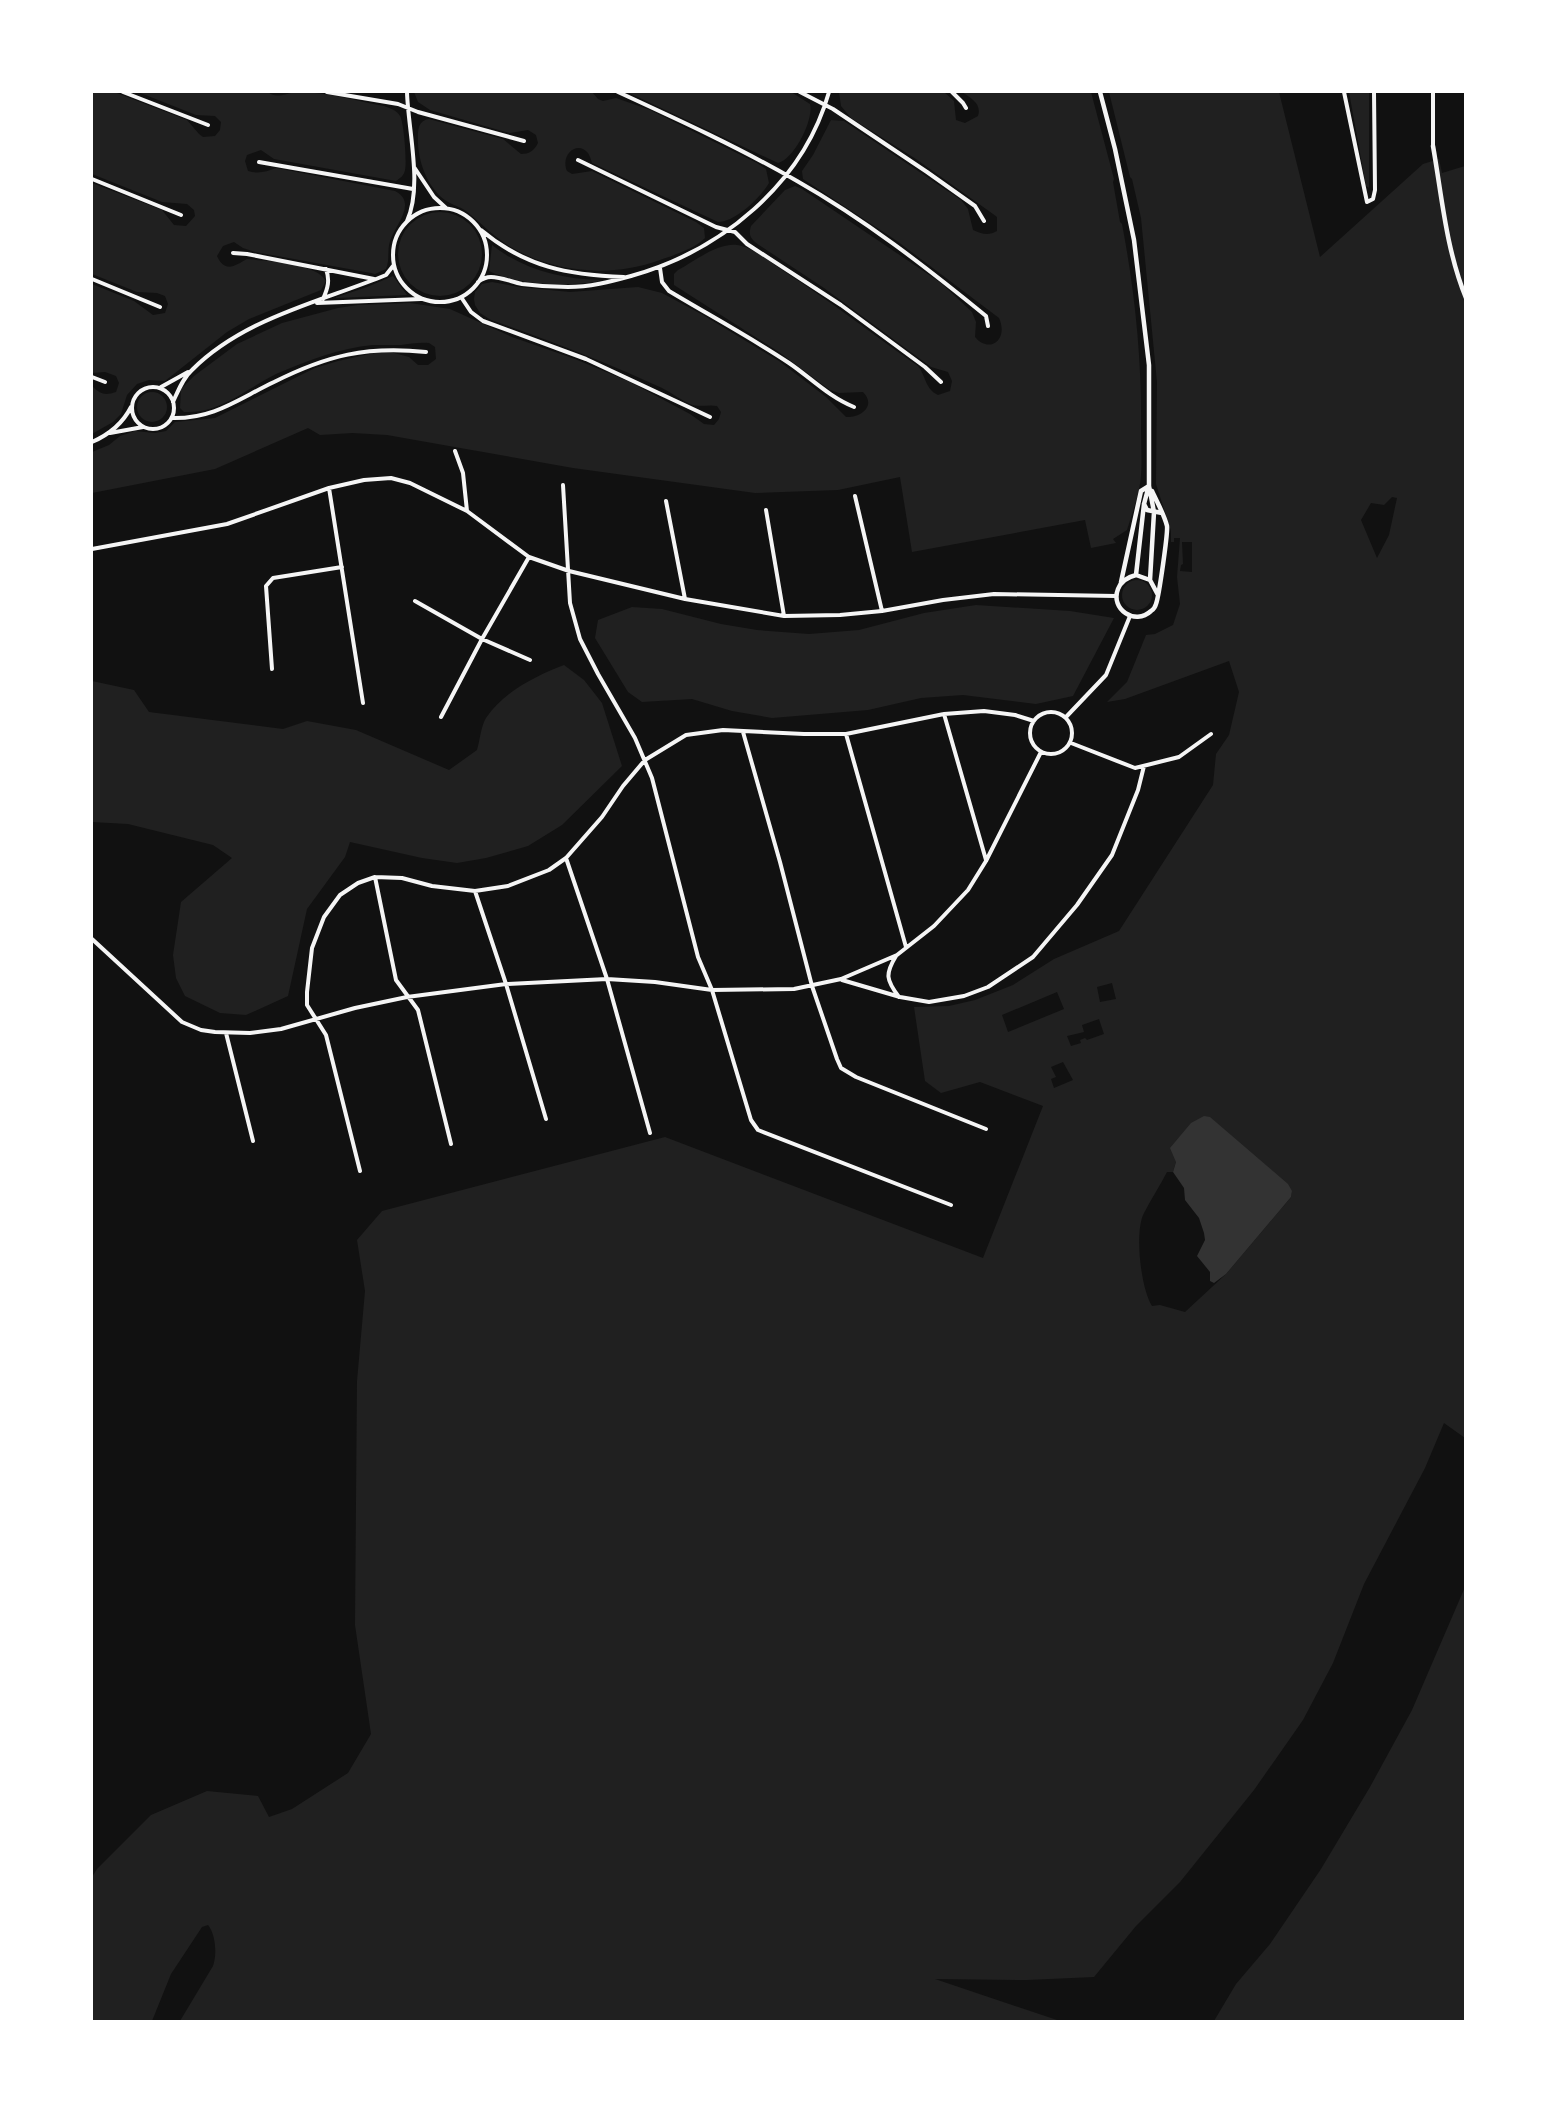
<svg xmlns="http://www.w3.org/2000/svg" width="1557" height="2113" viewBox="0 0 1557 2113" font-family="'IBM Plex Sans',sans-serif">
<style>
.green{fill:#202020;fill-rule:evenodd}
.water{fill:#333}
.lines{fill:none;stroke-linecap:round;stroke-linejoin:round}
.minor{stroke:#f5f5f5;stroke-width:4}
.tertiary{stroke:#f5f5f5;stroke-width:4.5}
</style>
<rect width="100%" height="100%" fill="#111"/>
<path class="green" d="M92,92H114L187,120L199,134L203,137L215,136L220,130L221,122L215,116L196,115L138,92H268C277,100 288,92 299,92C327,92 356,101 384,106C389,108 397,110 400,116C404,122 407,163 405,170C404,176 400,178 396,181L274,159L261,150L247,155L245,161L248,171C258,174 266,172 276,168L395,191C418,203 395,225 390,241C387,250 390,260 386,269L375,274L371,273L255,252L243,248L234,242L223,246L217,256C225,274 236,265 247,259C266,261 317,263 326,281L321,290L249,319L227,332L165,381L149,380L137,384L127,395L121,414L113,422L92,434V386C100,394 105,396 116,392L119,383L116,376L105,372L92,373V284L134,301L153,315L165,313L168,304L165,296L157,293L137,292L92,274V183L162,210L174,225L186,226L195,216L194,210L187,204L162,202L92,174Z
M414,92H592L598,99L603,101L616,98L650,110L757,163L766,169L769,183C760,198 735,222 718,222L592,163C591,160 590,156 588,153C577,140 560,155 567,171L572,174L592,171L696,222L704,228L705,238C694,249 674,255 660,260C610,278 554,273 509,246C493,236 480,222 466,211C461,207 455,206 450,203C430,193 419,165 418,144C418,134 416,121 429,119L503,139L521,154C529,154 534,151 538,143L536,135L528,130L510,133L502,131L430,110L418,102Z
M627,92H791L810,104C814,120 794,159 778,163Z
M839,92H944L954,101L956,120L965,123L978,116C982,104 971,98 962,92H1091L1114,179L1113,182L1120,222L1122,224C1135,292 1142,361 1141,430C1141,450 1143,470 1139,490C1136,503 1131,517 1127,530L1113,539L1116,543L1091,548L1085,520L912,552L900,477L838,490L755,493L573,468L387,435L352,433L320,435L308,428L215,469L92,493V452L109,445L120,436L135,431L155,433L166,431L175,422L215,418L315,368L338,361L379,352L394,353L409,357L418,365H428L436,359L435,347L429,343C419,342 410,344 401,345C392,345 383,345 373,345C340,348 306,361 276,374C246,389 220,414 184,412L180,408L181,389L194,376L237,344L282,323L338,308L358,305L410,303L450,309L512,337L575,359L630,382L690,414L704,424L714,425L719,419L721,412L717,406C708,404 699,408 690,404C681,400 672,393 662,388C606,362 549,340 491,320L480,313L475,305L474,299L475,292L482,284L492,282L519,287L570,292L638,287L662,293L703,315L779,361L826,397L846,417C860,418 877,406 863,392L839,393L830,390L779,352L674,285V274L678,270C695,261 717,243 737,245C752,247 769,261 782,270C829,300 872,334 918,366C926,376 925,389 938,395L950,391L952,381L948,372L931,367L824,288L759,245C751,239 748,236 751,226L785,190L795,186L802,189L941,283L972,312L976,322L975,337C989,354 1009,340 999,318L897,241L803,179L802,171L813,155L831,120L844,121L961,200L968,209L973,230C981,234 989,236 997,231V217L993,214L916,159L851,118L841,106Z
M1109,92H1279L1320,257L1423,164L1439,159L1442,173L1465,166V1438L1444,1423L1425,1468L1364,1584L1333,1663L1303,1720L1254,1790L1180,1882L1136,1926L1094,1977L1027,1980L935,1979L1060,2021H180L213,1966C217,1955 216,1935 208,1925L202,1927L171,1974L152,2021L92,2022V1877L97,1869L151,1815L207,1791L258,1796L269,1817L292,1809L348,1773L371,1734L355,1625L357,1381L365,1291L357,1240L382,1211L665,1137L983,1258L1043,1106L980,1082L941,1093L925,1081L914,1007L949,1006L975,1000L1013,985L1054,959L1119,931L1213,785L1216,754L1229,735L1239,692L1229,661L1125,699L1107,702L1127,682L1146,635L1155,634L1173,625L1180,604L1177,577L1180,538H1174V542H1171V531L1156,484L1157,382L1141,218L1132,179L1130,177ZM1392,497L1397,498L1389,535L1377,558L1361,520L1371,503L1384,505ZM1182,542H1192V572L1180,571L1181,565L1183,564ZM1112,983L1116,999L1100,1002L1097,987ZM1057,992L1064,1009L1008,1032L1002,1015ZM1099,1019L1104,1034L1087,1040L1085,1038L1080,1040L1081,1043L1071,1046L1067,1036L1084,1032L1082,1025ZM1063,1062L1073,1080L1054,1088L1051,1079L1056,1077L1051,1067ZM1176,1162L1292,1191L1291,1197L1226,1274L1185,1312L1160,1305L1152,1306C1141,1289 1134,1232 1144,1213C1151,1199 1160,1186 1167,1172H1173Z
M1349,92H1369V188L1366,186Z
M398 254a42 42 0 1 1 84 0a42 42 0 1 1-84 0Z
M492,245C522,269 561,279 599,280L600,281C569,287 517,285 489,271Z
M393,276L407,295L334,298L367,287Z
M137 407a15 15 0 1 1 30 0a15 15 0 1 1-30 0Z
M1122 595a15 15 0 1 1 30 0a15 15 0 1 1-30 0Z
M976,605L1070,611L1114,618L1073,696L1036,704L963,695L921,698L868,710L772,718L732,711L692,699L642,702L628,692L595,638L598,620L632,607L662,609L721,624L757,630L809,634L859,630L924,613Z
M564,665L584,680L602,703L622,766L562,825L528,846L486,858L457,863L422,858L350,842L345,857L307,909L288,996L246,1015L220,1013L185,996L176,978L173,955L181,902L232,858L213,845L128,824L92,822V681L134,690L149,712L283,729L307,721L356,730L449,770L477,750C480,740 481,726 486,718C504,691 536,676 564,665Z
M1465,1587V2021H1214L1236,1984L1270,1944L1321,1869L1370,1787L1412,1710Z"/>
<path class="water" d="M1204,1116L1210,1117L1288,1184L1292,1191L1291,1197L1226,1274L1214,1283L1210,1281V1272L1197,1256L1205,1240L1204,1233L1199,1218L1185,1200L1184,1188L1173,1172L1176,1162L1170,1148L1191,1123Z"/>
<g class="lines">
<path class="minor" d="M123,92L208,125
M327,92L398,104L418,112L524,141
M618,92C679,120 740,148 797,181C864,219 926,267 986,316L988,326
M800,92L833,109L927,172L975,206L984,221
M952,92L963,103L966,108
M1344,92L1367,202L1373,199L1375,190L1374,92
M1433,92V146
M578,160L716,227L735,232L747,244L841,305L925,367L941,382
M259,162L413,189
M414,167L434,197L446,208
M92,179L181,215
M393 255a47 47 0 1 1 94 0a47 47 0 1 1-94 0Z
M407,221C423,186 408,130 407,92
M481,230C525,267 568,275 624,277
M233,253L247,254L374,279
M660,268L662,282L669,291C709,315 750,337 789,363C811,378 829,397 854,407
M92,279L160,307
M478,282C482,279 486,277 491,277C501,277 512,282 522,284C537,286 553,287 568,287C590,287 609,282 631,276C721,251 803,184 829,92
M461,297L471,312L483,321L586,359L710,417
M323,299C328,288 330,280 326,269
M317,303L421,299
M92,377L105,382
M132 408a21 21 0 1 1 42 0a21 21 0 1 1-42 0Z
M161,387L188,372
M173,402C178,391 183,378 192,370C244,318 320,302 386,275L393,266
M172,418C214,419 238,399 274,382C328,355 366,346 426,352
M110,433L143,427
M92,442C108,435 123,423 131,407
M455,451L463,473L467,511
M563,485L570,603L580,639L598,674L635,738L652,778L698,957L712,990L751,1120L758,1130L951,1205
M329,488L363,703
M855,496L882,611
M666,501L685,599
M766,510L784,616
M92,549L227,524L329,488L364,480L391,478L410,483L467,511L529,557L569,571L685,599L784,616L840,615L882,611L943,600L994,594L1116,596
M415,601L482,639L530,660
M272,669L266,586L273,578L342,567
M1030 733a21 21 0 1 1 42 0a21 21 0 1 1-42 0Z
M944,714L986,860
M441,717L482,639L529,557
M1066,717L1106,675L1130,616
M743,732L780,862L812,986L837,1059L841,1068L856,1077L986,1129
M846,734L906,947
M1071,743L1135,768L1179,757L1211,734
M566,858L607,979L650,1133
M375,877L396,980L418,1010L451,1144
M475,891L506,984L546,1119
M92,939L182,1022L201,1030L215,1032L250,1033L281,1029L355,1008L407,997L506,984L607,979L655,982L712,990L794,989L841,979L897,955L934,926L968,890L986,861L1041,752
M896,956C885,974 886,980 899,997
M842,980L900,997L929,1002L964,996L988,987L1033,957L1077,905L1112,855L1138,790L1144,766
M226,1033L253,1141
M360,1171L326,1035L307,1005V992L312,948L324,917L340,895L358,883L375,877L402,878L432,886L475,891L508,886L549,870L566,858L602,817L623,786L645,760L686,735L723,730L804,734H846L944,714L984,711L1015,715L1034,721"/>
<path class="tertiary" d="M1100,92L1115,149L1134,240L1149,365V486L1154,512L1150,580
M1433,146C1442,197 1446,249 1466,298
M1152,491C1157,502 1164,514 1167,526C1168,533 1159,596 1156,604C1155,608 1154,609 1151,611C1135,626 1110,609 1118,589C1121,581 1128,577 1136,575L1150,580L1158,595
M1144,504L1147,510L1162,513
M1136,575L1144,504L1148,489
M1121,582L1141,491L1149,486"/>
</g>
<rect width="1557" height="2113" fill="none" stroke="#ffffff" stroke-width="186"/>
</svg>
